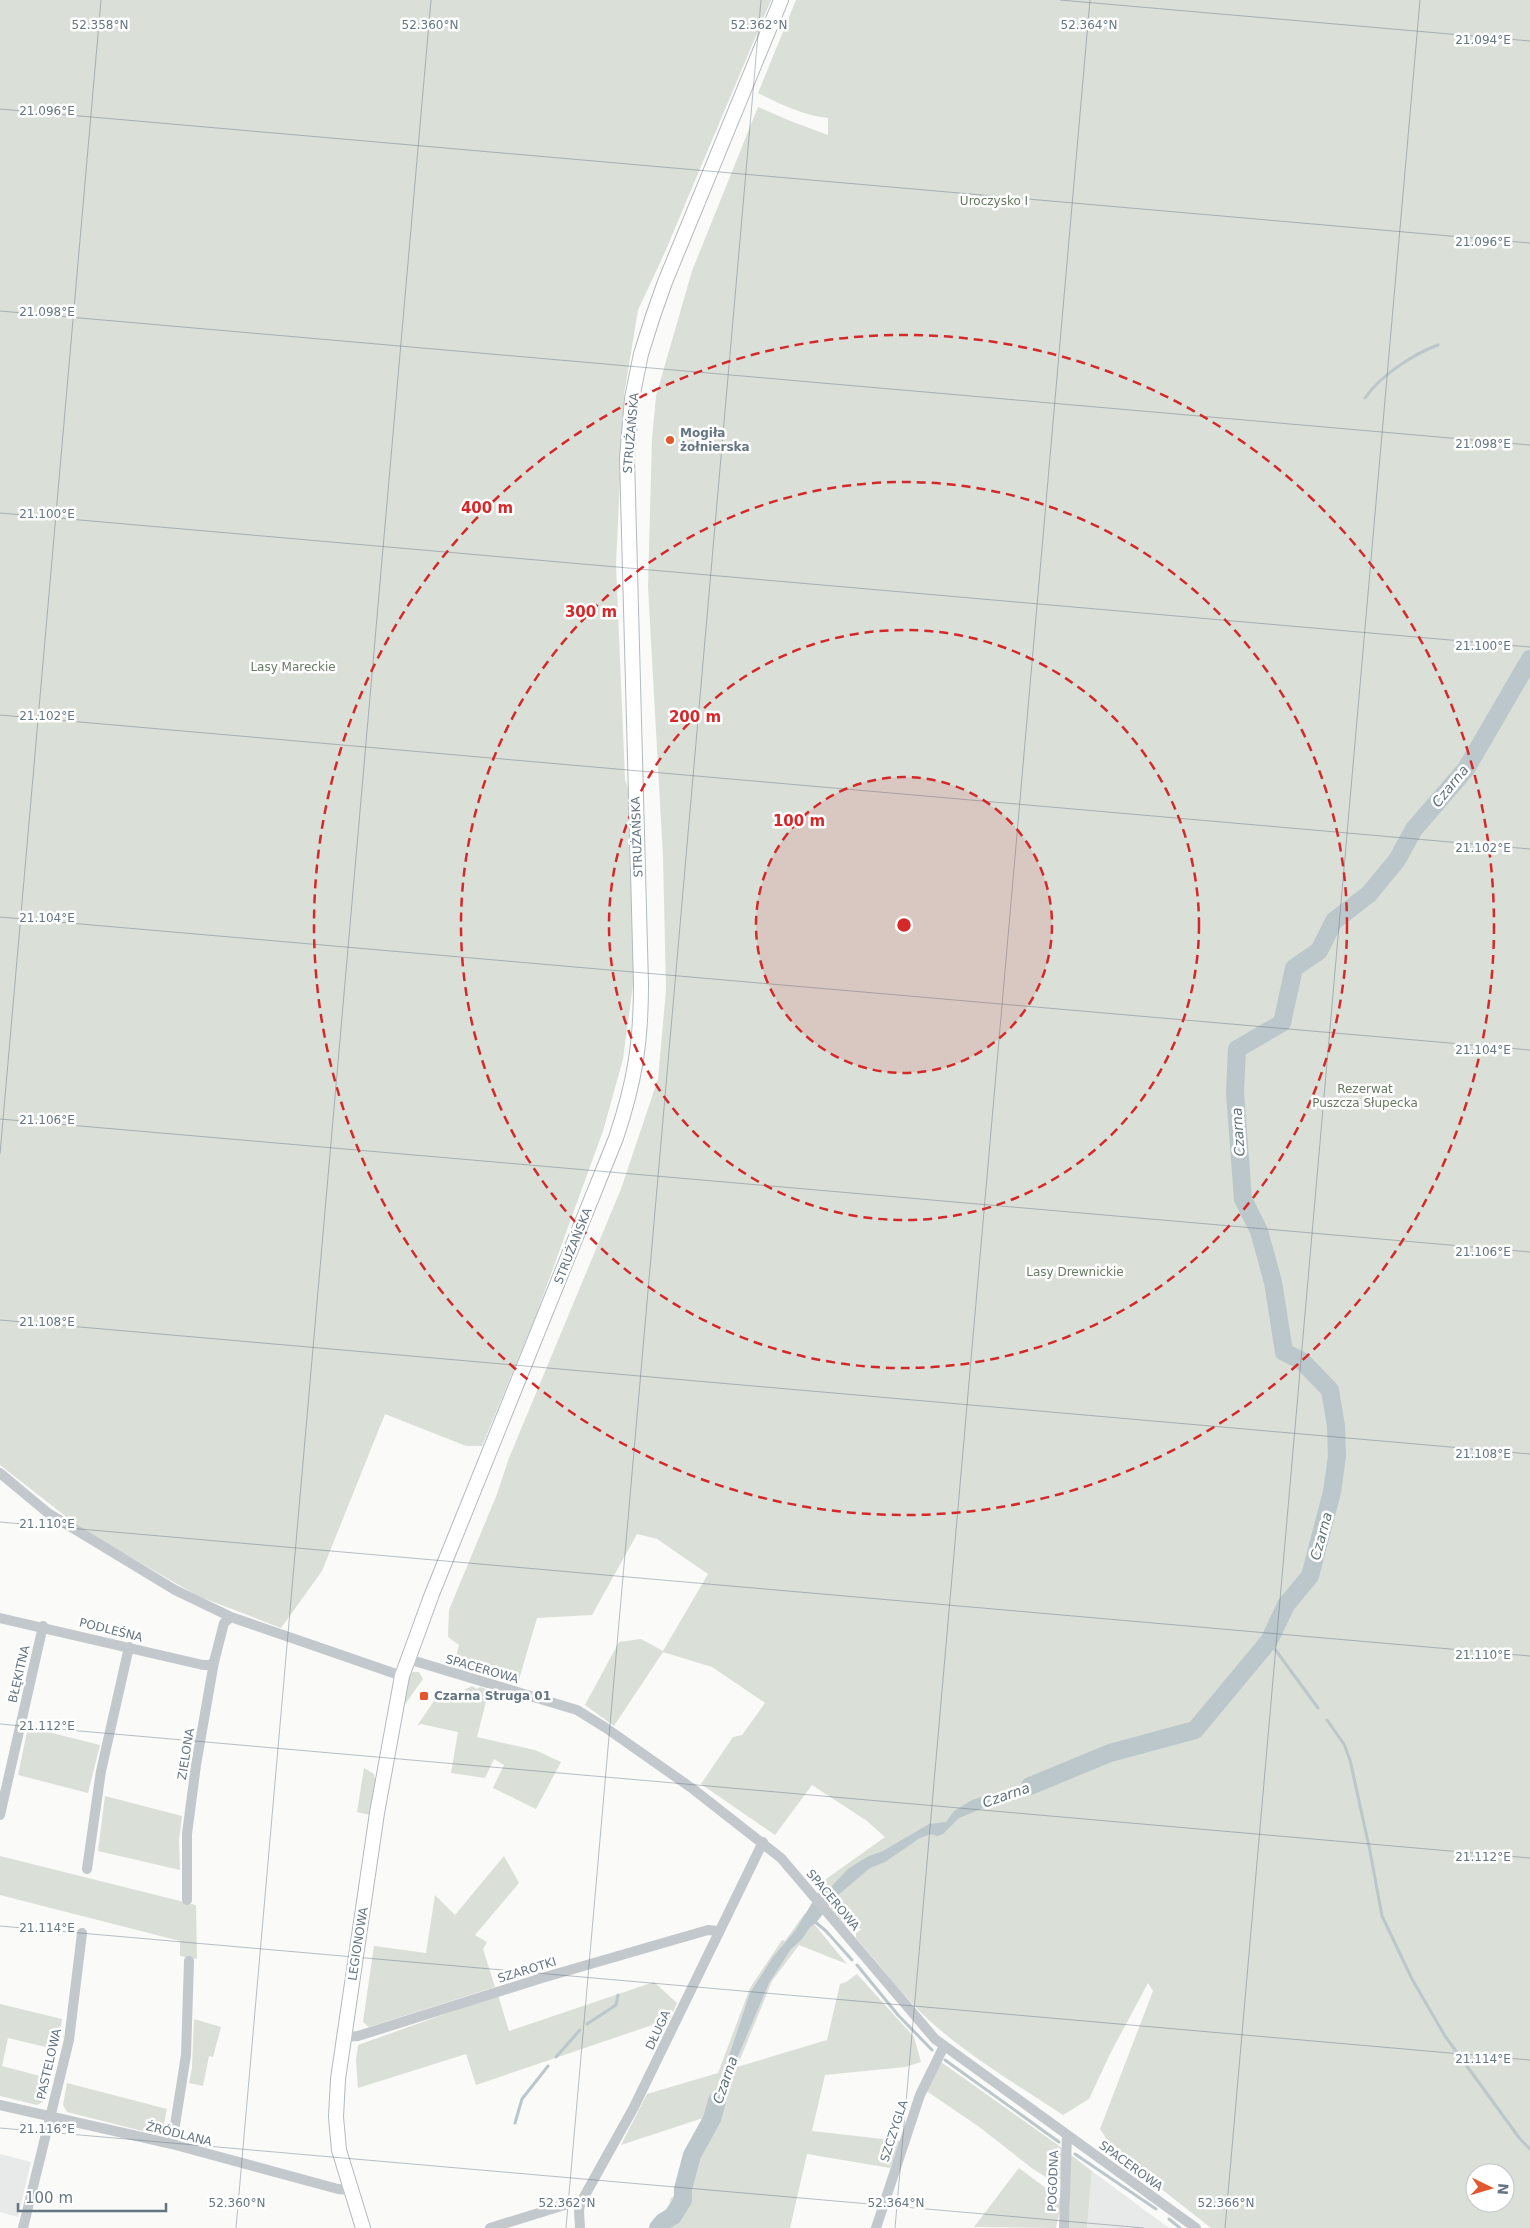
<svg xmlns="http://www.w3.org/2000/svg" width="1530" height="2228" viewBox="0 0 1530 2228" font-family="'DejaVu Sans',sans-serif">
<style>
.built{fill:#e8e9e9}
.green{fill:#dadfd7;fill-rule:evenodd}
.water{fill:#bbc7cb}
.lines{fill:none;stroke-linecap:round;stroke-linejoin:round}
.stream{stroke:#bbc7cb;stroke-width:3}
.river{stroke:#bbc7cb;stroke-width:18}
.secondary-casing{stroke:#b3babf;stroke-width:16}
.street{stroke:#c3c8cc;stroke-width:10}
.secondary{stroke:#fff;stroke-width:14}
.ticks{fill:none;stroke:#657683;stroke-width:1;stroke-opacity:0.45}
.ring{fill:none;stroke:#d62828;stroke-width:2.5;stroke-dasharray:9 6}
.poi-dot{fill:#e4572e;stroke:#fff;stroke-width:2}
.labels{text-anchor:middle;stroke-width:5;stroke-linejoin:round;paint-order:stroke}
.park-label{font-size:12px;fill:#687a64;stroke:#fff}
.street-label{font-size:12px;fill:#657683;stroke:#fff}
.poi-label{font-size:12px;font-weight:bold;fill:#657683;stroke:#fff;text-anchor:start}
.water-label{font-size:14px;font-style:italic;fill:#60757c;stroke:#fff}
.ticks-label{font-size:12px;text-anchor:middle;fill:#657683;stroke:#fff;stroke-width:5;stroke-linejoin:round;paint-order:stroke}
.centre{fill:#d62828;stroke:#fff;stroke-width:2.5}
.ring-label{font-size:15px;text-anchor:middle;font-weight:bold;fill:#d62828;stroke:#fff;stroke-width:5;stroke-linejoin:round;paint-order:stroke}
</style>
<rect width="100%" height="100%" fill="#fafaf8"/>
<path class="built" d="M0,2154L31,2162L18,2217L0,2212Z
M1092,2171L1169,2228H1087Z"/>
<path class="green" d="M0,0H771L665,252L638,310L624,395L616,564L625,779L636,815L633,985L623,1059L603,1131L535,1318L482,1446H466L385,1414L322,1571L281,1628L198,1596L83,1530L0,1465Z
M796,0H1530V2228H1211L1117,2154L1100,2129L1153,1991L1148,1983L1110,2054L1089,2099L1063,2115C1019,2086 972,2058 932,2023C904,1998 881,1966 856,1938V1933L862,1929L846,1926L830,1910L832,1904L818,1893L822,1882L885,1837L867,1821L812,1785L775,1835L701,1784L733,1737L742,1735L765,1703L712,1667L663,1652L614,1726L585,1705L619,1642L641,1639L663,1651L708,1574L657,1539L637,1534L592,1615L537,1618L518,1683L454,1664L459,1645L448,1637L449,1610L497,1494L509,1458L621,1189L658,1079L666,990L663,857L648,587L652,439L656,396L692,271L758,107L793,122L828,135V118C802,115 780,104 758,93ZM1475,2173H1505V2203H1475Z
M413,1672H419L423,1679L403,1707L409,1676Z
M472,1686L477,1689L480,1687L489,1690L477,1737L535,1750L561,1762L536,1809L493,1788L504,1765L494,1759L485,1778L451,1773L458,1732L421,1724L417,1726L442,1689L452,1695L453,1691L463,1694L464,1690Z
M28,1727L100,1745L88,1793L18,1775Z
M364,1768L374,1774L376,1785L370,1815L357,1812Z
M105,1796L182,1816L179,1840L180,1870L98,1851Z
M0,1856L196,1905L197,1959L180,1956V1941L0,1895Z
M504,1856L519,1883L475,1935L487,1942L483,1949L495,1987L369,2027L363,2022L374,1946L426,1953L435,1895L455,1915Z
M805,1913L847,1964L799,1945L772,1981L737,2067L827,2040L840,1984L846,1982L857,1974L914,2037L921,2062L905,2067L825,2075L812,2131L901,2141L890,2168L807,2154L790,2228H654C657,2215 669,2211 671,2198L675,2195L678,2174L682,2170L706,2117L621,2145L647,2094L718,2073L750,1988L782,1940L785,1941Z
M654,1982L677,2003L670,2019L476,2085L466,2054L358,2088L356,2060L358,2045L498,1995L509,2031Z
M0,2004L62,2019L58,2050L8,2038L2,2066L51,2079L46,2100L37,2105L0,2096Z
M194,2019L221,2027L213,2057L209,2056L203,2086L189,2083L192,2068Z
M941,2062L1062,2148V2179L1046,2177L1033,2169L978,2126L925,2090Z
M67,2083L167,2109L163,2128L154,2134L67,2112L63,2105Z
M1071,2155L1092,2171L1087,2228H1069Z
M1019,2168L1062,2200L1056,2228L974,2227Z"/>
<path class="water" d="M1051,1776L1052,1782L1035,1786L1022,1796L1001,1803L998,1802L959,1818L943,1834L937,1836L931,1834L920,1838L885,1862L870,1868L837,1896L816,1923L810,1927L802,1939L791,1949L769,1983L727,2082L716,2122H707L750,1993L773,1957L795,1931L818,1893H823L829,1889L848,1869L867,1857L883,1851L929,1824L946,1822L954,1811L972,1800L991,1794H1004L1023,1784Z"/>
<g class="lines">
<path class="stream" d="M1365,398C1380,376 1413,354 1438,345
M1269,1641L1318,1708
M1327,1720L1344,1744L1350,1760L1370,1851L1382,1916L1412,1979L1445,2036L1520,2139L1530,2149
M814,1921L826,1931L852,1960
M857,1965L898,2015L932,2050
M587,2024L616,2005L618,1995
M556,2057L580,2030
M945,2060L1059,2142
M515,2123L522,2099L548,2066
M1075,2154L1156,2209
M1169,2219L1180,2228"/>
<path class="river" d="M1030,1786L1110,1753L1195,1730L1269,1641L1286,1605L1310,1576L1332,1492L1337,1456L1336,1426L1330,1390L1302,1361L1284,1352L1273,1282L1259,1231L1243,1199L1235,1093L1237,1049L1282,1023L1294,968L1319,951L1334,921L1369,894L1397,860L1414,829L1466,769L1530,659
M658,2228L663,2222L673,2216L683,2200V2189L692,2155L712,2119L717,2101"/>
<g class="secondary-casing">
<path id="secondary" d="M363,2228L339,2150L336,2117L338,2079L377,1813L402,1676L432,1594L616,1138C635,1081 641,1043 641,984L627,458L632,398L641,354L653,316L665,282L781,0"/>
</g>
<path class="street" d="M0,1473L48,1513L175,1590L231,1617L402,1676
M0,1618L203,1665H210L214,1662
M408,1659L577,1710L606,1728L693,1789L781,1858L935,2039L1196,2228
M0,1815L43,1626
M87,1869L101,1771L129,1647
M187,1900V1834L196,1765L214,1662L224,1623L231,1617
M344,2037L358,2036L542,1978L708,1930L718,1931
M0,2105L172,2144L338,2189L350,2190
M172,2144L186,2055L189,1961
M23,2228L69,2040L82,1933
M490,2228L571,2203L580,2204
M580,2228L579,2211L580,2204L634,2107L763,1842
M876,2228L920,2095L944,2046
M1064,2228L1067,2135"/>
<use href="#secondary" class="secondary"/>
</g>
<path class="ticks" d="M1060,0L1530,41M0,109L1530,243M0,311L1530,445M0,513L1530,647M0,715L1530,849M0,917L1530,1050M0,1119L1530,1252M0,1154L101,0M0,1320L1530,1454M0,1522L1530,1656M0,1724L1530,1858M0,1926L1530,2060M0,2128L1144,2228M236,2228L431,0M566,2228L761,0M895,2228L1090,0M1225,2228L1420,0"/>
<circle cx="904" cy="925" r="148" fill="#d62828" fill-opacity=".12"/>
<g class="ring">
<circle cx="904" cy="925" r="148"/>
<circle cx="904" cy="925" r="295"/>
<circle cx="904" cy="925" r="443"/>
<circle cx="904" cy="925" r="590"/>
</g>
<g class="poi-dot">
<circle cx="670" cy="440" r="5"/>
<rect x="419" y="1691" width="10" height="10" rx="2.5"/>
</g>
<g class="labels">
<g class="park-label">
<text x="994" y="205">Uroczysko I</text>
<text x="293" y="671">Lasy Mareckie</text>
<text x="1365" y="1093">Rezerwat<tspan x="1365" dy="14">Puszcza Słupecka</tspan></text>
<text x="1075" y="1276">Lasy Drewnickie</text>
</g>
<g class="street-label">
<text transform="translate(631 433) rotate(-85)" y="4">STRUŻAŃSKA</text>
<text transform="translate(637 837) rotate(-92)" y="4">STRUŻAŃSKA</text>
<text transform="translate(573 1246) rotate(-68)" y="4">STRUŻAŃSKA</text>
<text transform="translate(111 1630) rotate(14)" y="4">PODLEŚNA</text>
<text transform="translate(482 1669) rotate(16)" y="4">SPACEROWA</text>
<text transform="translate(19 1674) rotate(-77)" y="4">BŁĘKITNA</text>
<text transform="translate(186 1754) rotate(-81)" y="4">ZIELONA</text>
<text transform="translate(833 1900) rotate(50)" y="4">SPACEROWA</text>
<text transform="translate(358 1944) rotate(-81)" y="4">LEGIONOWA</text>
<text transform="translate(527 1970) rotate(-17)" y="4">SZAROTKI</text>
<text transform="translate(658 2030) rotate(-65)" y="4">DŁUGA</text>
<text transform="translate(49 2064) rotate(-77)" y="4">PASTELOWA</text>
<text transform="translate(894 2131) rotate(-72)" y="4">SZCZYGLA</text>
<text transform="translate(179 2134) rotate(14)" y="4">ŹRÓDLANA</text>
<text transform="translate(1131 2166) rotate(36)" y="4">SPACEROWA</text>
<text transform="translate(1053 2181) rotate(-88)" y="4">POGODNA</text>
</g>
<g class="poi-label">
<text x="680" y="437">Mogiła<tspan x="680" dy="14">żołnierska</tspan></text>
<text x="434" y="1700">Czarna Struga 01</text>
</g>
<g class="water-label">
<text transform="translate(1450 786) rotate(-51)" y="5">Czarna</text>
<text transform="translate(1238 1132) rotate(-94)" y="5">Czarna</text>
<text transform="translate(1321 1536) rotate(-75)" y="5">Czarna</text>
<text transform="translate(1006 1795) rotate(-19)" y="5">Czarna</text>
<text transform="translate(725 2080) rotate(-71)" y="5">Czarna</text>
</g>
</g>
<g class="ticks-label">
<text x="100" y="29">52.358°N</text>
<text x="430" y="29">52.360°N</text>
<text x="759" y="29">52.362°N</text>
<text x="1089" y="29">52.364°N</text>
<text x="1483" y="44">21.094°E</text>
<text x="47" y="115">21.096°E</text>
<text x="1483" y="246">21.096°E</text>
<text x="47" y="316">21.098°E</text>
<text x="1483" y="448">21.098°E</text>
<text x="47" y="518">21.100°E</text>
<text x="1483" y="650">21.100°E</text>
<text x="47" y="720">21.102°E</text>
<text x="1483" y="852">21.102°E</text>
<text x="47" y="922">21.104°E</text>
<text x="1483" y="1054">21.104°E</text>
<text x="47" y="1124">21.106°E</text>
<text x="1483" y="1256">21.106°E</text>
<text x="47" y="1326">21.108°E</text>
<text x="1483" y="1458">21.108°E</text>
<text x="47" y="1528">21.110°E</text>
<text x="1483" y="1659">21.110°E</text>
<text x="47" y="1730">21.112°E</text>
<text x="1483" y="1861">21.112°E</text>
<text x="47" y="1932">21.114°E</text>
<text x="1483" y="2063">21.114°E</text>
<text x="47" y="2133">21.116°E</text>
<text x="237" y="2207">52.360°N</text>
<text x="567" y="2207">52.362°N</text>
<text x="896" y="2207">52.364°N</text>
<text x="1226" y="2207">52.366°N</text>
</g>
<circle cx="904" cy="925" r="8" class="centre"/>
<g class="ring-label">
<text x="487" y="513">400 m</text>
<text x="591" y="617">300 m</text>
<text x="695" y="722">200 m</text>
<text x="799" y="826">100 m</text>
</g>
<g transform="translate(1490 2188) rotate(95)"><circle r="24" fill="#ffffff" stroke="#c1c8cd"/>
<path d="M0-4L9 19L0 12L-9 19Z" fill="#e4572e"/>
<text y="-8" font-size="14" font-weight="bold" text-anchor="middle" fill="#657683">N</text>
</g>
<path d="M18 2203v8h148v-8" fill="none" stroke="#657683" stroke-width="2.5"/>
<text x="25" y="2203" font-size="15" fill="#657683" stroke="#ffffff" stroke-width="4" paint-order="stroke">100 m</text>
</svg>
